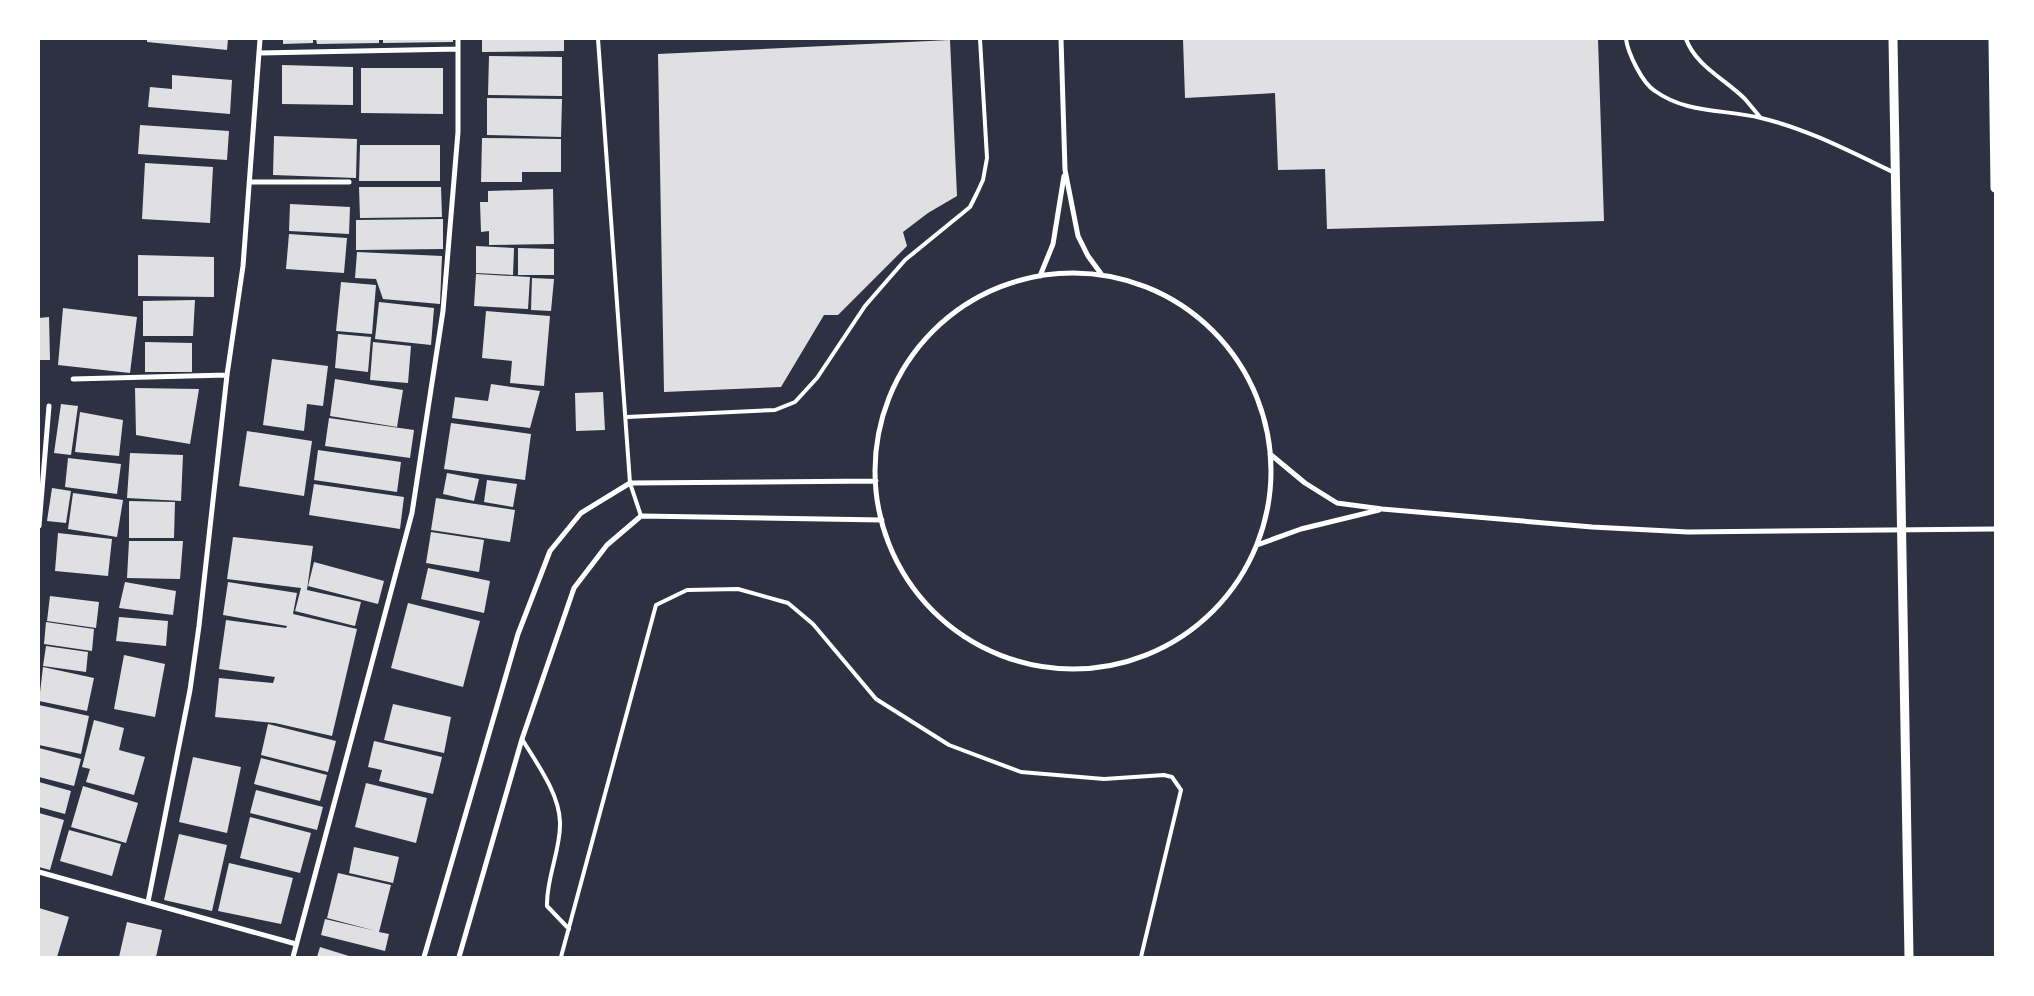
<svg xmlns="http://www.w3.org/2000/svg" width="2034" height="996" viewBox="0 0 2034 996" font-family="'DM Sans',sans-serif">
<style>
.building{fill:#e0e0e3}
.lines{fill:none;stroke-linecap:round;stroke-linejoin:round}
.service{stroke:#fff;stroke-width:4}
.minor{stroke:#fff;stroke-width:5}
.tertiary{stroke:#fff;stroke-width:9}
</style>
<rect width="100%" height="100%" fill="#2d3142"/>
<path class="building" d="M147,39H228L227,50L147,42Z
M283,39H313V43L283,44Z
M316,39H379V43L317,44Z
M383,39H453V42L383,43Z
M482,39H564V51L482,52Z
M1183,39H1598L1604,221L1327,229L1325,169L1278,170L1275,93L1185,98Z
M950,40L957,196L928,213L903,232L907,246L838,315H824L781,387L664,392L658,54Z
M489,56L562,57V96L488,95Z
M282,65L353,67V105L282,104Z
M361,68H443V114L361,113Z
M172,75L232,80L230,114L148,107L150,87L172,89Z
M487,98L562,99L561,137L487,135Z
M140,125L229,131L227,160L138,154Z
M274,136L357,139L356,178L273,175Z
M482,138L561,139V172H522V182H481Z
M360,145H440V181H359Z
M145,163L213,167L210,223L142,219Z
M359,187H441L442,217L360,218Z
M553,189L554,244L489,245V231L481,232L480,202H488V191Z
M290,204L350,207L349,234L289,231Z
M443,219V249L356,250V220Z
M289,234L347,238L344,273L286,269Z
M476,246L514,248L513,275L476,273Z
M518,248L554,249V275H518Z
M357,252L442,256L440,304L383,299L376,279L355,278Z
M138,255L214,257V297L138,296Z
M476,274L530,277L528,309L474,306Z
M532,278L554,279L551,311L531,310Z
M341,282L376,285L372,334L336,331Z
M195,300L193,336H143V301Z
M379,302L434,308L431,345L375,339Z
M63,308L137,317L130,373L58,365Z
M486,311L550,316L544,386L510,383L512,361L482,358Z
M49,317L50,360H39V318Z
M338,334L371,337L368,372L335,368Z
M145,342L192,343V372H145Z
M373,342L411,346L408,383L370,380Z
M272,359L328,366L323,406L307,404L304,431L263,425Z
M335,379L403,390L397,427L330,416Z
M491,384L540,391L530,428L452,418L455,397L488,401Z
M135,388L199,389L190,444L136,435Z
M603,392L605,430L576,431L575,393Z
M61,404L78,406L71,455L54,453Z
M80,412L123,420L119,456L75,452Z
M329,418L414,430L410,458L325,446Z
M451,423L531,434L525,480L444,469Z
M247,431L312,441L304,496L239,486Z
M318,450L401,462L397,492L314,480Z
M130,453L183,455L181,501L127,498Z
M68,458L121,464L117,494L65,487Z
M447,473L479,479L474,501L443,494Z
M487,480L517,484L513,507L484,502Z
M314,484L404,497L400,529L309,515Z
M52,488L71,491L66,523L47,521Z
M73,493L123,500L117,537L68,529Z
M436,498L515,510L510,542L431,530Z
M129,501L175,502L174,538H129Z
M431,532L484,540L479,572L426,563Z
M58,533L112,539L108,576L55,571Z
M233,537L313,546L307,590L361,602L355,626L295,611L301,588L227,579Z
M129,541H183L180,579L127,578Z
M314,562L384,581L378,604L308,586Z
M428,568L490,581L484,613L421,599Z
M125,582L176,591L173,615L119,608Z
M228,582L297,593L293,614L357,629L332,736L275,723L215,717L219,678L273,683L275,677L219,669L226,620L286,628L287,626L223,615Z
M50,596L99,602L96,628L47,621Z
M408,603L480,621L463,687L391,668Z
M119,617L168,621L166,646L116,641Z
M46,622L94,629L92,651L44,644Z
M46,646L88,652L86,672L43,666Z
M124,655L165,664L155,717L114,709Z
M43,667L94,678L87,711L39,701Z
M393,704L451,717L444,753L384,740Z
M39,705L89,716L81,754L39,745Z
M94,720L124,728L119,750L145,757L134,795L86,782L90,769L82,767Z
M268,724L336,741L328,772L261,755Z
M374,741L442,757L433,794L379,781L382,770L368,767Z
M39,748L81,759L74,786L39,777Z
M193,757L241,767L227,833L179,822Z
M261,758L327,775L320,801L254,784Z
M39,782L71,791L65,814L39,807Z
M366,783L427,798L416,843L355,827Z
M83,786L138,803L126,843L71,827Z
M256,790L323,807L317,830L250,813Z
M39,813L64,820L50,870L39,867Z
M250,817L311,833L300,873L240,858Z
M69,830L121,844L112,876L60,861Z
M179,834L227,845L212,911L164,900Z
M354,847L399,857L393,883L349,873Z
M229,863L293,878L281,924L218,911Z
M338,873L391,885L379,932L389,934L385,951L321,935L325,919L376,931L327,918Z
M39,908L69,917L57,957H39Z
M127,922L162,930L156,957H119Z
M320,947L352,957H317Z"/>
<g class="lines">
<path class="service" d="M598,39L630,483L641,516
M1626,39C1628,53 1642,83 1655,91C1687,114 1725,109 1761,118C1808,129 1851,152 1895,173
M1686,39C1696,66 1725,79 1745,99C1750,105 1755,111 1760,117
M627,417L775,410L795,402L817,378L865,306L905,260L970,207L977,193L983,180L987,158L980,39
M522,739C537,764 559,793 560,822C561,850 546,878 547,906L569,929
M561,957L656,605L687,590L738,589L788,603L813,624L876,699L949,745L1021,772L1104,779L1164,775L1172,777L1181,790L1141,957"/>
<path class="minor" d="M1061,39L1065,170L1078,236L1088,256L1102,275
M260,53L458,49
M250,182H349
M875 471a198 198 0 1 1 396 0a198 198 0 1 1-396 0Z
M1040,276L1053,244L1064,176
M73,379L227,375
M1270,454L1305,483L1337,503L1382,509L1592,527L1688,532L1995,529
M39,526L49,406
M1257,545L1301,529L1379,510
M39,872L296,944
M148,902L190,690L199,626L227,375L243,266L260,39
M293,957L412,513L443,311L458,132V39
M424,957L518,634L550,551L581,513L630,483L876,481
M459,957L522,739L574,588L607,545L641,516L882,520"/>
<path class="tertiary" d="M1893,39L1909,957
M1993,39L1995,188"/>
</g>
<rect width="2034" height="996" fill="none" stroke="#ffffff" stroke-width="80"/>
</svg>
